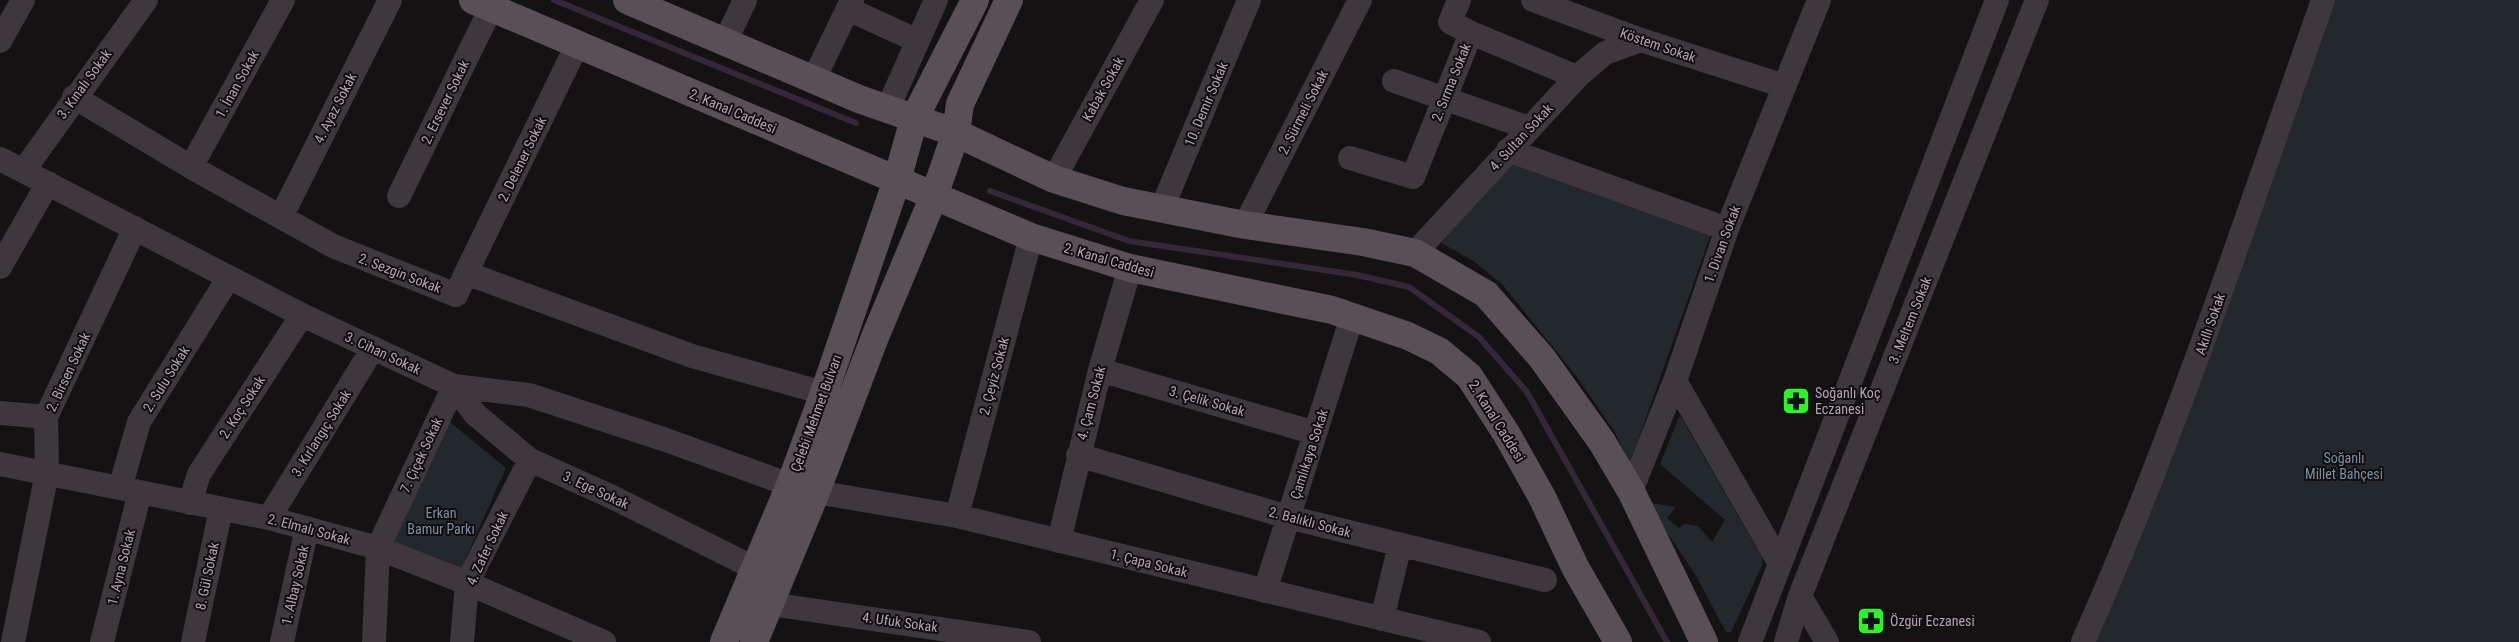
<svg xmlns="http://www.w3.org/2000/svg" width="2519" height="642" viewBox="0 0 2519 642" font-family="'Roboto Condensed',sans-serif">
<style>
.green{fill:#22282c}
.lines{fill:none;stroke-linecap:round;stroke-linejoin:round}
.stream{stroke:#342838;stroke-width:6}
.minor{stroke:#3e373d;stroke-width:24}
.major{stroke:#584f57;stroke-width:28}
.labels{text-anchor:middle;stroke-width:4;stroke-linejoin:round;paint-order:stroke}
.street-label{font-size:14px;fill:#b5a3b4;stroke:#0f0d0e}
.poi-label{font-size:14px;fill:#b5a3b4;stroke:#0f0d0e;text-anchor:start}
.park-label{font-size:14px;fill:#7a91a0;stroke:#0f0d0e}
</style>
<rect width="100%" height="100%" fill="#141213"/>
<path class="green" d="M2329,0H2519V642H2090Z
M1512,162L1711,234L1630,463L1614,431L1577,377L1502,284L1472,260L1441,243Z
M1679,417H1681L1762,557V566L1731,632H1726L1695,574L1649,506L1651,503L1676,507L1667,518L1679,528L1684,524L1698,526L1712,542L1725,520L1660,464Z
M450,422L506,468L460,571L389,543Z"/>
<g class="lines">
<path class="stream" d="M554,0L856,123
M990,191L1129,241L1357,275L1409,287L1479,337L1527,392L1667,642"/>
<path class="minor" d="M1459,0L1450,22L1471,33
M1533,0L1641,40L1784,86
M848,9L918,41
M0,41L23,0
M725,42L745,0
M814,79L852,0
M1394,81L1529,128
M74,97L191,167L333,246L456,295L466,273L692,356L824,393
M887,110L936,0
M1508,150L1727,229
M1350,158L1413,177L1471,33L1577,77
M0,159L302,315L454,386L529,395L666,440L790,485
M191,167L283,0
M24,170L146,0
M1054,179L1152,0
M399,196L491,8
M1162,208L1249,0
M281,217L390,0
M1245,225L1360,0
M1415,253L1577,77L1605,53L1641,40
M0,267L48,183
M466,273L577,45
M1100,370L1315,433
M1675,381L1779,562
M0,413L46,417
M1078,455L1288,517L1545,580
M0,464L269,518L378,548L467,583L604,642
M120,488L139,422L229,277
M1631,491L1675,381L1727,229L1819,0
M816,492L957,516L1479,642
M190,503L199,474L302,315
M957,516L1031,237
M269,518L373,348
M1059,541L1100,370L1130,268
M1265,591L1352,317
M1800,596L1827,642
M770,604L1029,642
M1382,619L1400,545
M13,642L47,473L46,417L135,228
M102,642L140,492
M193,642L221,509
M282,642L307,528
M374,642L378,548L454,386L475,414L530,460L610,496L756,569
M462,642L467,583L530,460
M1750,642L1997,0
M1786,642L1800,596L2037,0
M2083,642C2176,433 2247,216 2323,0"/>
<path class="major" d="M473,0L1031,237L1130,268L1332,310L1408,336L1439,351L1469,376L1506,433L1542,497L1575,567L1618,642
M627,0L859,99L956,133L1054,179L1123,201L1245,225L1363,242L1415,253L1486,294L1542,358L1602,442L1631,491L1704,642
M724,642L790,485L824,393L897,180L914,119L975,0
M754,642L816,492L875,337L934,196L956,133L960,104L1009,0"/>
</g>
<defs>
<g id="pharmacy-square" transform="scale(1.4375)"><rect x="-9" y="-9" width="18" height="18" rx="4" fill="#2bf429" stroke="#0f0d0e"/><path d="M-2-6h4v4h4v4h-4v4h-4v-4h-4v-4h4Z" fill="#111"/></g>
</defs>
<g fill-rule="evenodd">
<use href="#pharmacy-square" x="1796" y="401"/>
<use href="#pharmacy-square" x="1871" y="621"/>
</g>
<g class="labels">
<g class="street-label">
<text transform="translate(1658 45) rotate(19)" y="5">Köstem Sokak</text>
<text transform="translate(1451 82) rotate(-68)" y="5">2. Sırma Sokak</text>
<text transform="translate(84 84) rotate(-54)" y="5">3. Kınalı Sokak</text>
<text transform="translate(237 84) rotate(-61)" y="5">1. İnan Sokak</text>
<text transform="translate(1103 89) rotate(-61)" y="5">Kabak Sokak</text>
<text transform="translate(445 102) rotate(-64)" y="5">2. Ersever Sokak</text>
<text transform="translate(1206 104) rotate(-67)" y="5">10. Demir Sokak</text>
<text transform="translate(335 108) rotate(-63)" y="5">4. Ayaz Sokak</text>
<text transform="translate(733 111) rotate(23)" y="5">2. Kanal Caddesi</text>
<text transform="translate(1303 112) rotate(-63)" y="5">2. Sürmeli Sokak</text>
<text transform="translate(1521 137) rotate(-47)" y="5">4. Sultan Sokak</text>
<text transform="translate(522 159) rotate(-64)" y="5">2. Delener Sokak</text>
<text transform="translate(1722 244) rotate(-70)" y="5">1. Divan Sokak</text>
<text transform="translate(1109 260) rotate(16)" y="5">2. Kanal Caddesi</text>
<text transform="translate(400 273) rotate(21)" y="5">2. Sezgin Sokak</text>
<text transform="translate(1910 320) rotate(-68)" y="5">3. Meltem Sokak</text>
<text transform="translate(2210 324) rotate(-71)" y="5">Akıllı Sokak</text>
<text transform="translate(383 353) rotate(25)" y="5">3. Cihan Sokak</text>
<text transform="translate(68 372) rotate(-65)" y="5">2. Birsen Sokak</text>
<text transform="translate(994 376) rotate(-75)" y="5">2. Çeyiz Sokak</text>
<text transform="translate(166 379) rotate(-58)" y="5">2. Sulu Sokak</text>
<text transform="translate(1207 401) rotate(16)" y="5">3. Çelik Sokak</text>
<text transform="translate(1091 403) rotate(-75)" y="5">4. Çam Sokak</text>
<text transform="translate(242 407) rotate(-57)" y="5">2. Koç Sokak</text>
<text transform="translate(816 413) rotate(-70)" y="5">Çelebi Mehmet Bulvarı</text>
<text transform="translate(1497 421) rotate(58)" y="5">2. Kanal Caddesi</text>
<text transform="translate(321 433) rotate(-58)" y="5">3. Kırlangıç Sokak</text>
<text transform="translate(1309 454) rotate(-72)" y="5">Çamlıkaya Sokak</text>
<text transform="translate(421 455) rotate(-65)" y="5">7. Çiçek Sokak</text>
<text transform="translate(596 490) rotate(25)" y="5">3. Ege Sokak</text>
<text transform="translate(1310 522) rotate(15)" y="5">2. Balıklı Sokak</text>
<text transform="translate(309 529) rotate(15)" y="5">2. Elmalı Sokak</text>
<text transform="translate(487 548) rotate(-65)" y="5">4. Zafer Sokak</text>
<text transform="translate(1149 563) rotate(14)" y="5">1. Çapa Sokak</text>
<text transform="translate(121 567) rotate(-76)" y="5">1. Ayna Sokak</text>
<text transform="translate(207 576) rotate(-78)" y="5">8. Gül Sokak</text>
<text transform="translate(295 585) rotate(-77)" y="5">1. Albay Sokak</text>
<text transform="translate(900 622) rotate(8)" y="5">4. Ufuk Sokak</text>
</g>
<g class="poi-label">
<text x="1815" y="398">Soğanlı Koç<tspan x="1815" dy="16">Eczanesi</tspan></text>
<text x="1890" y="626">Özgür Eczanesi</text>
</g>
<g class="park-label">
<text x="2344" y="463">Soğanlı<tspan x="2344" dy="16">Millet Bahçesi</tspan></text>
<text x="441" y="518">Erkan<tspan x="441" dy="16">Bamur Parkı</tspan></text>
</g>
</g>
</svg>
